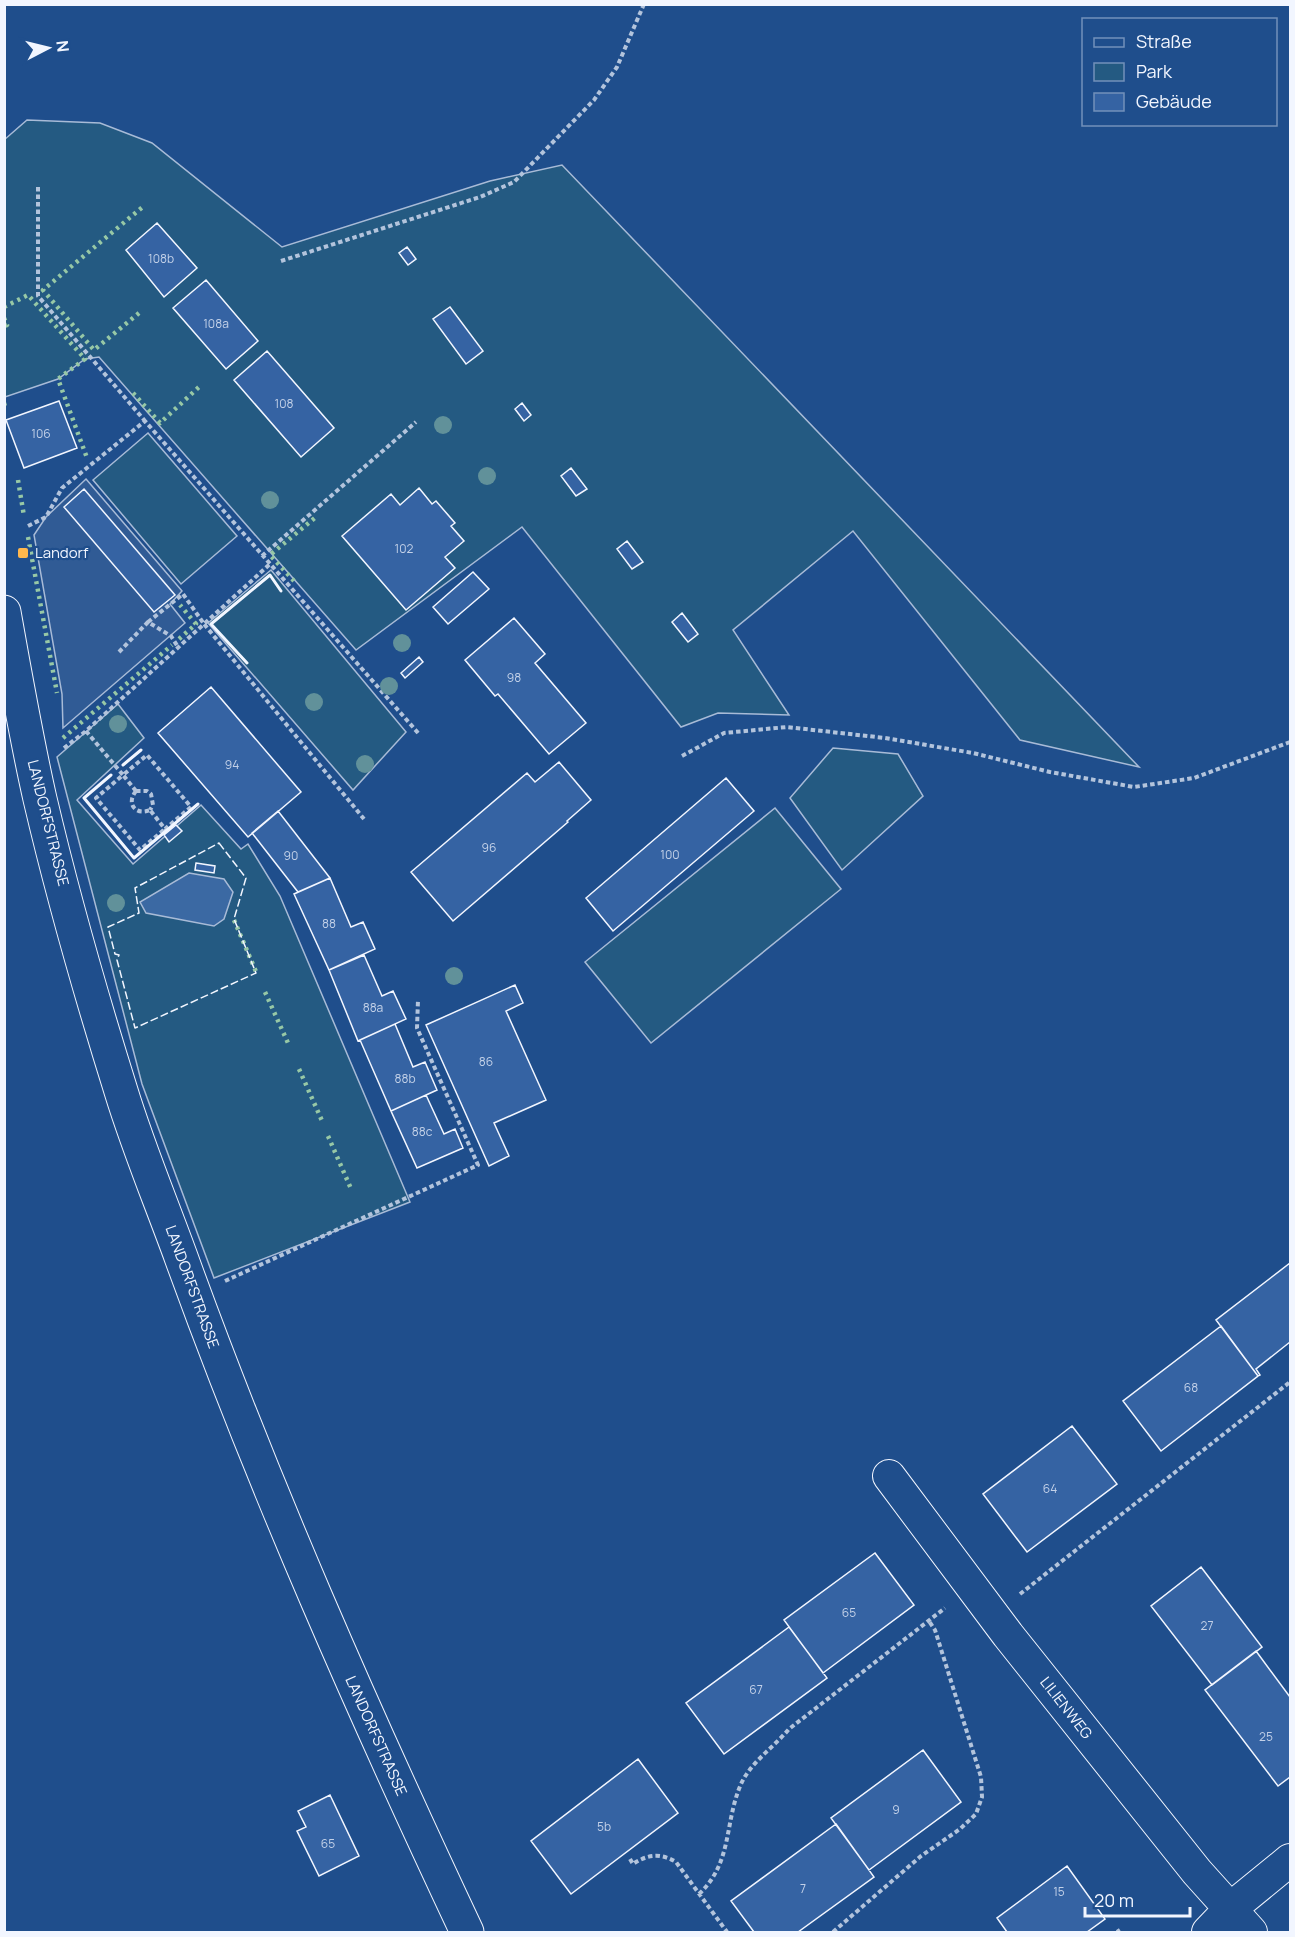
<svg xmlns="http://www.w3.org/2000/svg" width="1295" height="1937" viewBox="0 0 1295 1937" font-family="Manrope,sans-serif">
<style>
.green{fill:#245a82;stroke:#a8bbd7;stroke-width:1.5}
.parking{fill:#305b95;stroke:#a8bbd7;stroke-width:1.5}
.water{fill:#3b69a3;stroke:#a8bbd7;stroke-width:1.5}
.building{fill:#3563a3;stroke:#f2f6ff;stroke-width:1.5}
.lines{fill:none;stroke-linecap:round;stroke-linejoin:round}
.minor-casing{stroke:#f2f6ff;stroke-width:34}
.tertiary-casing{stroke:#f2f6ff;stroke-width:35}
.path{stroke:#b3c4dc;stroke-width:4;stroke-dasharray:4.5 3;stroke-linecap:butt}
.minor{stroke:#1f4e8c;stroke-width:32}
.tertiary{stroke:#1f4e8c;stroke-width:33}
.hedge{stroke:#97c8a6;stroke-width:4.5;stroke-dasharray:3 4.5;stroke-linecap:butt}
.fence{stroke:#f2f6ff;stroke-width:1.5;stroke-dasharray:8 3;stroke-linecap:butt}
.wall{stroke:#f2f6ff;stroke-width:3}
.tree{fill:#61919a}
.poi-dot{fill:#ffb74d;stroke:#1f4e8c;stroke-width:2}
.labels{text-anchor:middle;stroke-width:4.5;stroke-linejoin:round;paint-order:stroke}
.number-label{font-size:12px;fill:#c3d1e8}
.poi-label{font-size:15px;fill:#f2f6ff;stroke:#1f4e8c;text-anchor:start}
.street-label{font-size:15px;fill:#f2f6ff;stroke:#1f4e8c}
</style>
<rect width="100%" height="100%" fill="#1f4e8c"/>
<path class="green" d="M27,120L100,123L152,143L282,247L490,181L562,165L1139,767L1020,740L853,531L733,630L789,715L718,713L681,727L522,527L356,650L99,357L85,359L58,379L5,397L4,140Z
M148,433L237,536L181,584L93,480Z
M271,570L406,732L353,790L208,623Z
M118,704L144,738L77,800L133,864L201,805L241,849L248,844L280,896L410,1202L214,1278L142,1084L57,757Z
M833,748L898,754L923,796L842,870L790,798Z
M775,808L841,889L651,1043L585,962Z"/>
<path class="parking" d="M86,479L182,591L170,604L185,623L63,728L62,694L34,535L46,517Z"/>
<path class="water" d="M189,873L224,879L233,892L224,919L214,926L146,913L140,902Z"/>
<path class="building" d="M157,223L197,268L164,297L126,250Z
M407,247L416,259L408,265L399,253Z
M206,280L258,341L226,369L173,308Z
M450,307L483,351L466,364L433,319Z
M267,351L334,428L301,457L234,380Z
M59,401L77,448L24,468L6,420Z
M522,403L531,415L524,421L515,409Z
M571,468L587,489L576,496L561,476Z
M419,488L432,504L436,501L455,523L451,526L464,541L445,557L455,568L406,610L342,536L391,494L400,505Z
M84,489L175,595L154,612L64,507Z
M627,541L643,562L632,569L617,549Z
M473,572L489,589L448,624L433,607Z
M682,613L698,634L688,642L672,622Z
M514,618L545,654L535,663L586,723L549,754L498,694L495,696L465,660Z
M419,657L423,662L405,678L401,673Z
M211,687L301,792L248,837L158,733Z
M559,762L591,800L567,821L568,822L453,921L411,872L527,773L535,782Z
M726,778L754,811L613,931L586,898Z
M278,811L330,878L298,892L252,833Z
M176,825L182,831L169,842L164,835Z
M196,863L215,866L214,873L195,870Z
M330,878L351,927L363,922L375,949L329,970L294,894Z
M364,955L382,996L393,991L406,1019L358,1041L329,970Z
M515,985L523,1003L506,1011L546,1100L494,1123L509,1156L489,1166L426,1025Z
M395,1024L413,1067L425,1062L437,1090L391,1111L360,1040Z
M426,1095L444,1134L455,1129L463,1148L417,1168L391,1111Z
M1290,1263V1342L1256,1369L1260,1375L1258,1376L1216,1320Z
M1221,1326L1258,1376L1161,1451L1123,1401Z
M1072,1426L1117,1484L1027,1552L983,1494Z
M875,1553L914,1605L823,1673L784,1620Z
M1201,1567L1262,1647L1212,1685L1151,1606Z
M789,1627L827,1678L724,1754L686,1703Z
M1256,1651L1290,1697V1777L1278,1786L1205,1690Z
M923,1750L961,1802L869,1870L831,1818Z
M638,1759L678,1813L571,1894L531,1841Z
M330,1795L359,1856L319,1876L297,1831L306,1827L298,1811Z
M836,1824L874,1877L798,1932H754L731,1901Z
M1067,1866L1105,1919L1087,1932H1007L997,1918Z"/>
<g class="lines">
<g class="minor-casing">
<path id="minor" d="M889,1476L1008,1635L1197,1872L1251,1932
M1208,1932L1230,1909L1290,1860"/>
</g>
<g class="tertiary-casing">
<path id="tertiary" d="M4,612C15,674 26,737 40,799C63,897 91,995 121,1091C138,1147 161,1202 181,1257C264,1487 363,1711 467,1932"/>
</g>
<path class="path" d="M38,187V296L145,421
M281,261L480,197L514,182L594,100L617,67L644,4
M28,526L46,517L62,488L145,421L419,734
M262,556L416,422
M148,622L183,594L204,624L270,564
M119,652L148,622L171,636L178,647
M86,731L123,775L96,798L140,850L165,829
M64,748L86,731L204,624L364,819
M682,756L724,733L787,727L885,738L973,753L1050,772L1134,787L1194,778L1290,742
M136,791L123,775L147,755L191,807L165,829L150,810
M136,791C126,803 135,816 150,810
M136,791H147L151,794L153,805L150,810
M225,1281L478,1165L417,1028L418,1000
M1020,1594L1290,1382
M630,1859L633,1864C648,1854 661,1853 676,1862L727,1932
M699,1894C733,1862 724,1823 741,1784C751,1762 774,1747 789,1729L945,1608
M833,1932L921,1856L960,1829L976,1814L982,1797L981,1777L935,1630L929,1621
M1117,1932L1120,1930"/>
<use href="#minor" class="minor"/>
<use href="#tertiary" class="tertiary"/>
<path class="hedge" d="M4,307L28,295L85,359L58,379L87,458
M139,313L94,350L43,290L145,205
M4,318L7,325L4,326
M133,393L160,423L200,386
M4,403L5,406
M18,480L24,516
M28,537L57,693
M294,581L270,555L316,517
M179,639L196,624L180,605
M63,738L172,645
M234,920L257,974
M265,992L288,1043
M299,1069L323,1123
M328,1136L352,1191"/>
<path class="fence" d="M219,843L246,878L234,919L256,973L135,1028L117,960L119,955L115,954L108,927L139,913L135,888Z"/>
<path class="wall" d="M247,663L211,624L270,575L281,591
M123,765L141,750
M111,775L84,798L134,858L198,804"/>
</g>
<g class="tree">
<circle cx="443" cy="425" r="9"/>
<circle cx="487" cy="476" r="9"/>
<circle cx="270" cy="500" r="9"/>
<circle cx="402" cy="643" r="9"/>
<circle cx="389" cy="686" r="9"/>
<circle cx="314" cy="702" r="9"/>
<circle cx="118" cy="724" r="9"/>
<circle cx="365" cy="764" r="9"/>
<circle cx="116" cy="903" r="9"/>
<circle cx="454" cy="976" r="9"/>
</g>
<rect class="poi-dot" x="17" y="547" width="12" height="12" rx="3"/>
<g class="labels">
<g class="number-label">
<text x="161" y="263">108b</text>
<text x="216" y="328">108a</text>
<text x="284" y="408">108</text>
<text x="41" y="438">106</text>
<text x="404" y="553">102</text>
<text x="514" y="682">98</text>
<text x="232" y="769">94</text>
<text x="489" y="852">96</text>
<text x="670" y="859">100</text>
<text x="291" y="860">90</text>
<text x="329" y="928">88</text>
<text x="373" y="1012">88a</text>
<text x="486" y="1066">86</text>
<text x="405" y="1083">88b</text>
<text x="422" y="1136">88c</text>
<text x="1191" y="1392">68</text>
<text x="1050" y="1493">64</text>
<text x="849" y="1617">65</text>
<text x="1207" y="1630">27</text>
<text x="756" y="1694">67</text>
<text x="1266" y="1741">25</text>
<text x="896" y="1814">9</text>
<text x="604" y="1831">5b</text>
<text x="328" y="1848">65</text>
<text x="803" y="1893">7</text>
<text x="1059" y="1896">15</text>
</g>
<g class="poi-label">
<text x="35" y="558">Landorf</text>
</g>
<g class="street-label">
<text transform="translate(48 823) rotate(76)" y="5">LANDORFSTRASSE</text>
<text transform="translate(192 1287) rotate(70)" y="5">LANDORFSTRASSE</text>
<text transform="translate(1066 1708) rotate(52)" y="5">LILIENWEG</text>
<text transform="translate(376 1736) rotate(66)" y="5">LANDORFSTRASSE</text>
</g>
</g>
<rect width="1295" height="1937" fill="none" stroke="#f2f6ff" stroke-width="12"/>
<rect x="1082" y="18" width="195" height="108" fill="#1f4e8c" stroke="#7391ba" stroke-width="1.5"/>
<rect x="1094" y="38" width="30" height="9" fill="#1f4e8c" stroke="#7391ba" stroke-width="1.5"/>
<text x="1136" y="48" font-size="18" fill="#f2f6ff">Straße</text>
<rect x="1094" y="63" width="30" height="18" fill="#245a82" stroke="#7391ba" stroke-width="1.5"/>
<text x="1136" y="78" font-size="18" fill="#f2f6ff">Park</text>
<rect x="1094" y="93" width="30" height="18" fill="#3563a3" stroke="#7391ba" stroke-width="1.5"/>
<text x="1136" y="108" font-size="18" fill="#f2f6ff">Gebäude</text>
<g transform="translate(48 48) rotate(83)" stroke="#1f4e8c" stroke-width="4.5" paint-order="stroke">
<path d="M0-4.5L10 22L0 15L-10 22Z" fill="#f2f6ff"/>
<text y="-9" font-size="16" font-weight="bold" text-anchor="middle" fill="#f2f6ff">N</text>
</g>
<path d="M1085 1907v9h105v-9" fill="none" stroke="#f2f6ff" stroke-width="3"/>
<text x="1094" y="1907" font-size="18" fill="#f2f6ff" stroke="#1f4e8c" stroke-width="4.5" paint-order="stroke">20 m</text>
</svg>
